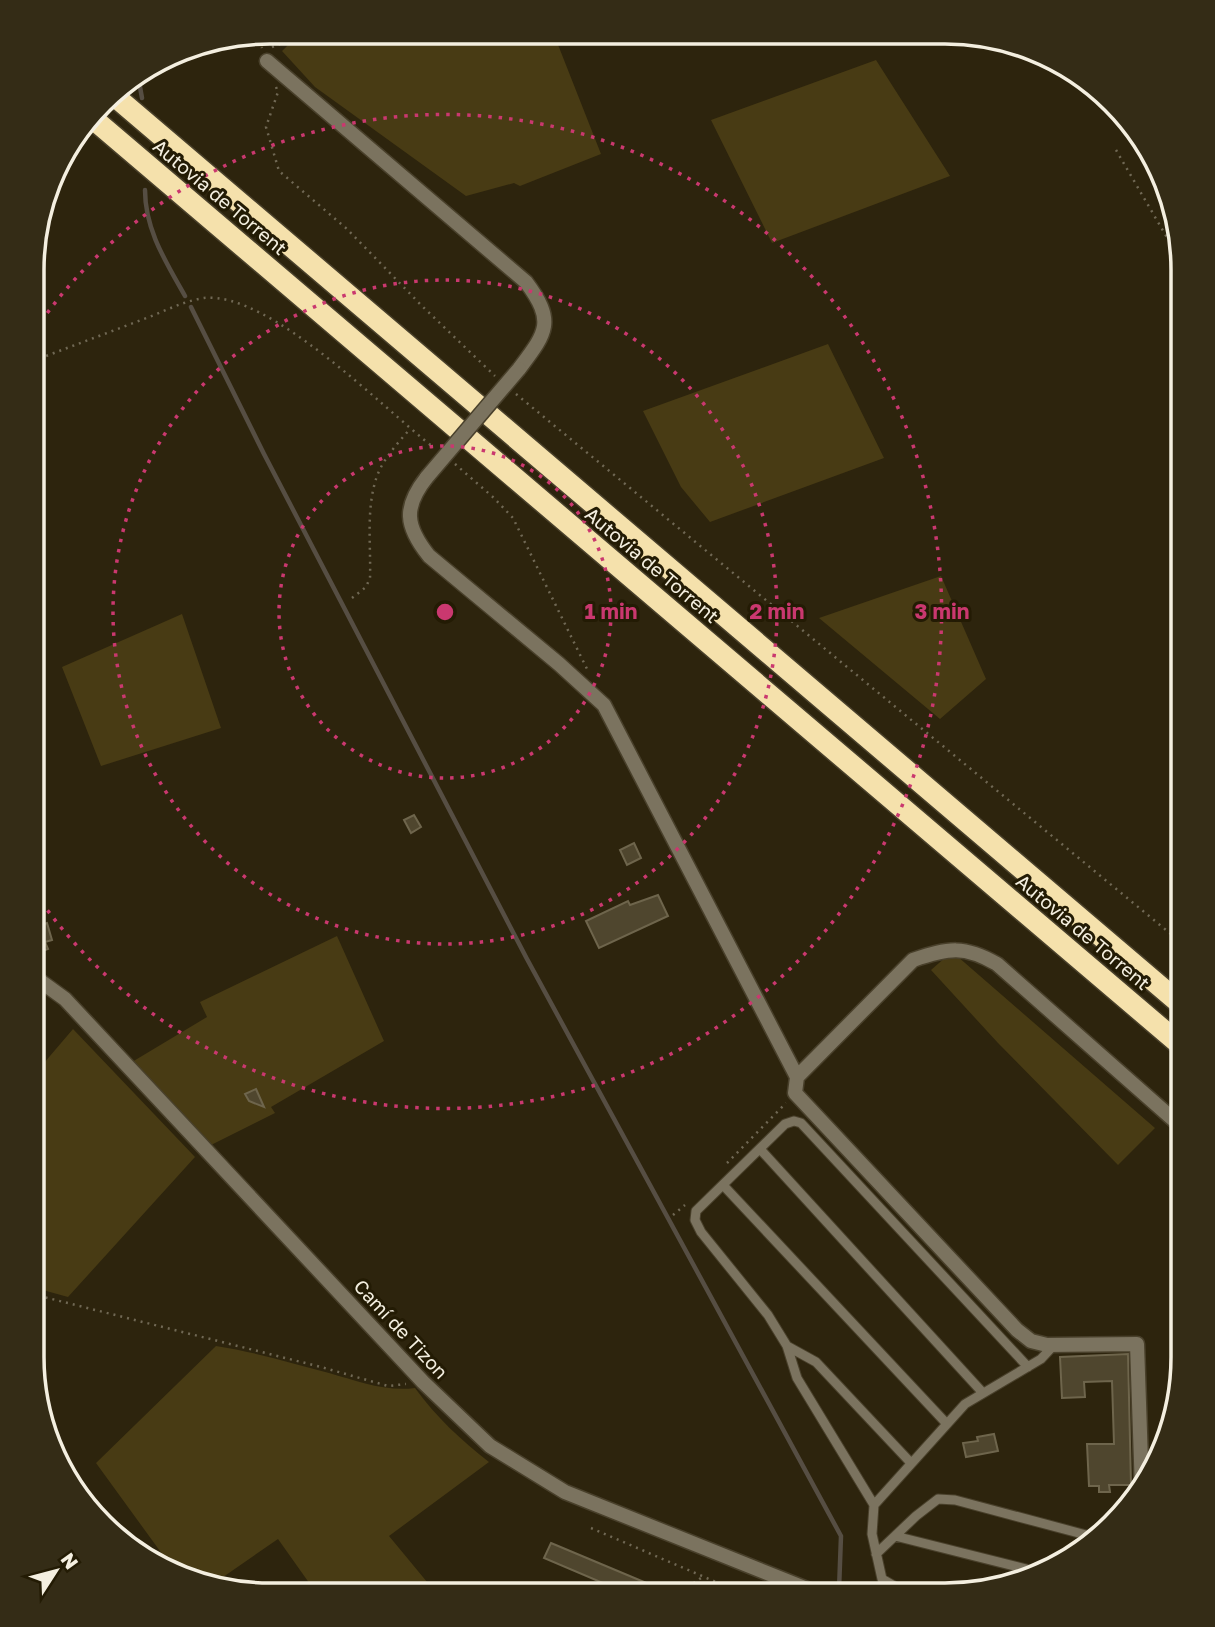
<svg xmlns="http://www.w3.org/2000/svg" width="1215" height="1627" viewBox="0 0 1215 1627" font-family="'Golos Text',sans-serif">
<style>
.green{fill:#483b14}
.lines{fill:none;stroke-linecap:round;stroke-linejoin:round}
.stream{stroke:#564e43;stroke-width:4.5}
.building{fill:#4f462e;stroke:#6e654c;stroke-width:2}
.service-casing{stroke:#49402b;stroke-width:11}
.minor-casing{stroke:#49402b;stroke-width:17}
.tertiary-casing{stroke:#49402b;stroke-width:17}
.motorway-casing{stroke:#49402b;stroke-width:24}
.path{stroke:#706854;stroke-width:2.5;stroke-dasharray:2 5;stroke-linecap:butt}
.service{stroke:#7b735f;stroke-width:9}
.minor{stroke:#7b735f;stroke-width:14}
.tertiary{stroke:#7b735f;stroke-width:14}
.motorway{stroke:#f5e1ac;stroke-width:21}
.minor-bridge-casing{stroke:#49402b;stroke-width:17;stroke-linecap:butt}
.minor-bridge{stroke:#7b735f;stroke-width:14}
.ring{fill:none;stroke:#ca386f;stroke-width:3.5;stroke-dasharray:3.5 7}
.labels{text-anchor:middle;stroke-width:6;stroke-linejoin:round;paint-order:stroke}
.street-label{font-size:19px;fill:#f4efe0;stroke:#231b04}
.rim{fill:none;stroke:#f4efe0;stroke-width:3.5}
.centre{fill:#ca386f;stroke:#231b04;stroke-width:3.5}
.ring-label{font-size:21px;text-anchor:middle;font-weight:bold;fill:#ca386f;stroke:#231b04;stroke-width:6;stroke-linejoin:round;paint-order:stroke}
</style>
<rect width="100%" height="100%" fill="#2d240d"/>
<path class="green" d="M269,32H300L261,47L256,34Z
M321,32H553L601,154L520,186L514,183L466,196L315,87L282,51L288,45Z
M876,60L950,176L772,243L711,120Z
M828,344L884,458L710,522L681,487L643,411Z
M941,576L986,679L940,719L819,618Z
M182,614L221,728L101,766L62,667Z
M337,936L384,1041L271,1107L275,1113L211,1145L132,1062L207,1017L200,1002Z
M947,956H957L1155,1128L1118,1165L998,1043L931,970Z
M73,1029L195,1157L68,1297L32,1287V1077Z
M216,1346C255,1352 291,1363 329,1373C357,1381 386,1392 415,1388C436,1417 461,1440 489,1462L389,1536L437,1594H317L278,1539L213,1584L173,1569L96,1463Z"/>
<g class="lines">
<path class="stream" d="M138,76L142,98
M145,190C145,230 166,262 185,296
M191,307L264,454L527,959L841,1536L839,1590"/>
</g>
<path class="building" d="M414,815L421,827L411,833L404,820Z
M634,843L641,858L627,865L620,850Z
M658,895L668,916L599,948L586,921L628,901L630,905Z
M47,923L52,940L45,942L48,949L32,955V928Z
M256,1089L264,1107L249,1101L245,1094Z
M1128,1354L1131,1485H1109L1110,1492H1099V1486H1089L1087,1444H1114L1112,1381L1084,1382L1085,1397L1062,1398L1060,1357Z
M994,1434L998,1451L966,1457L963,1443L978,1441L977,1437Z
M551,1543L675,1595H631L544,1558Z"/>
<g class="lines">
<g class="service-casing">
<path id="service" d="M760,1149L983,1393
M723,1185L947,1424
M787,1346L816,1362L911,1463
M874,1505L797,1378L787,1346L768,1315L701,1232L695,1220L696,1211L785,1124L794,1121L801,1123L1028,1367
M895,1536L1042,1573
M876,1554L916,1516L938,1499L955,1500L1090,1536
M925,1595L901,1590L882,1579L872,1534L874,1505L965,1404L1041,1359L1054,1345"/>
</g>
<g class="minor-casing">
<path id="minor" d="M267,61L526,282C556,322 546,333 519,369
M427,477C403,507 405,526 429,556L559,664L604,705L797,1077L795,1093L1017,1330L1031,1341L1047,1345L1137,1344L1142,1491
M797,1077L913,960C949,948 964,945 997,964L1183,1128"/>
</g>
<g class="tertiary-casing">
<path id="tertiary" d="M32,975L65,999L423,1382L490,1446L565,1492L822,1595"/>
</g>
<g class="motorway-casing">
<path id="motorway" d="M111,93L1183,1006
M91,117L1183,1047"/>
</g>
<path class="path" d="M257,34L262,48
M272,47L311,32
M276,87L278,92L266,127L279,171L347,229L422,306L495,376
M1116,150L1183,265
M33,361C72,346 110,332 149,317C167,310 184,301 204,298C269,291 383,408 433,447
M516,394L1183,944
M455,464L494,498L513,518L588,671
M352,598L366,587L370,578C371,545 366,511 376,479C382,460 397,444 410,429
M727,1163L786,1103
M673,1215L685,1205
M32,1294L321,1367L388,1386L406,1384
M591,1528L746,1595
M676,1595L704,1576"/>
<use href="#service" class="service"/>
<use href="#minor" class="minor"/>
<use href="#tertiary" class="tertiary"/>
<use href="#motorway" class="motorway"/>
<g class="minor-bridge-casing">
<path id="minor-bridge" d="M427,477L519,369"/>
</g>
<use href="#minor-bridge" class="minor-bridge"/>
</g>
<g class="ring">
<circle cx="445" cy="612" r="166"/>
<circle cx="445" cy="612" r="332"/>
<path d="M35 330A497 497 0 1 1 33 890"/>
</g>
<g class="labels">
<g class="street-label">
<text transform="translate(220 197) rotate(40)" y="7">Autovia de Torrent</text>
<text transform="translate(652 565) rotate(40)" y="7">Autovia de Torrent</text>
<text transform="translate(1083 932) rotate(40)" y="7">Autovia de Torrent</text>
<text transform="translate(401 1329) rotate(47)" y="7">Camí de Tizon</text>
</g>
</g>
<path d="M0 0H1215V1627H0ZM270 44H945A226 226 0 0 1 1171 270V1357A226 226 0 0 1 945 1583H270A226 226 0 0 1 44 1357V270A226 226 0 0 1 270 44Z" fill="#342c16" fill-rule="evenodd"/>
<path class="rim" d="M270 44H945A226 226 0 0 1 1171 270V1357A226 226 0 0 1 945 1583H270A226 226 0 0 1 44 1357V270A226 226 0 0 1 270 44Z"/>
<circle cx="445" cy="612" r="10" class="centre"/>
<g class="ring-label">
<text x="611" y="619">1 min</text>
<text x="777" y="619">2 min</text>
<text x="942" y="619">3 min</text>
</g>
<g transform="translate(56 1571) rotate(54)" stroke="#231b04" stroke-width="5" paint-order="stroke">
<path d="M0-5L12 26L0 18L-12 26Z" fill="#f4efe0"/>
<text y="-10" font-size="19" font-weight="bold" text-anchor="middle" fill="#f4efe0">N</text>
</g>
</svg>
